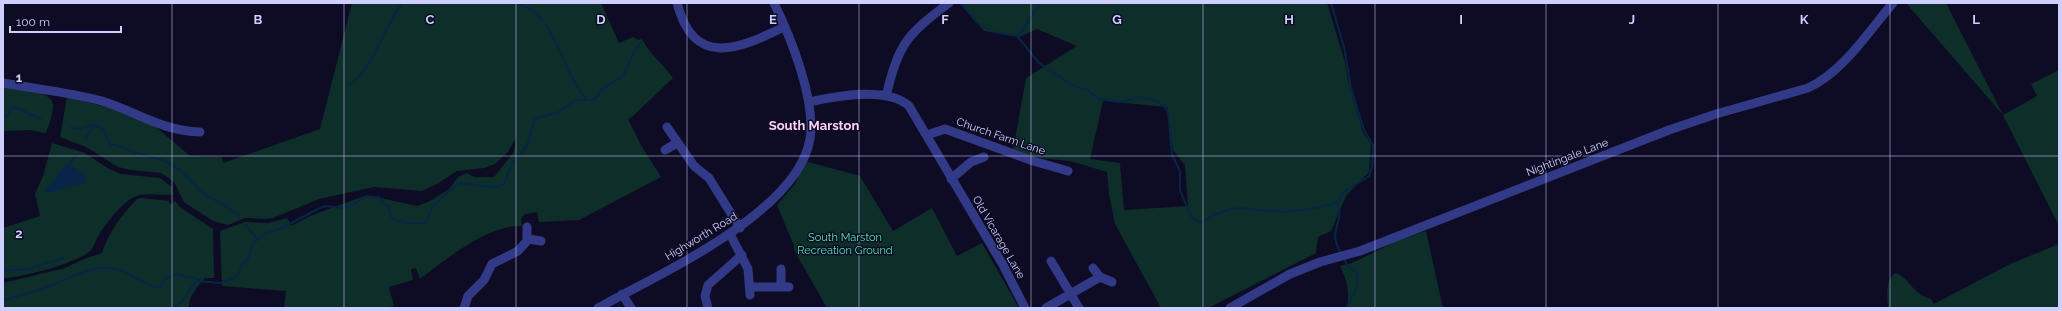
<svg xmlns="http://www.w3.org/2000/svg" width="2062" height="311" viewBox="0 0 2062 311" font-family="Raleway,sans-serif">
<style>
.green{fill:#0e2e29;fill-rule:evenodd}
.water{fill:#072647}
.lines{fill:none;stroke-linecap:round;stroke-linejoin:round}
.stream{stroke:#072647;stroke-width:2}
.minor{stroke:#323987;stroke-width:9}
.grid{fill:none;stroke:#ceceff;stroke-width:1;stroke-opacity:0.55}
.labels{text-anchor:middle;stroke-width:3;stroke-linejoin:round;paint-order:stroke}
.street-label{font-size:11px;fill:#ceceff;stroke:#0d0c24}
.park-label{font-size:11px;fill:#4feab2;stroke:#0d0c24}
.quarter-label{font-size:13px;font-weight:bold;fill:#ffd0f3;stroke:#0d0c24}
.grid-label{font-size:13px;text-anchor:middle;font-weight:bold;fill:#ceceff;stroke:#0d0c24;stroke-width:3;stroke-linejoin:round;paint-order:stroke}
</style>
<rect width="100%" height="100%" fill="#0d0c24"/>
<path class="green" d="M352,3H601L619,43L633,37L638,40L642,39C650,54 663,64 673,78L632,117L628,119L642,147L661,177L579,220L539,222L537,212L525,214L521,218L522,226C489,224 445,260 420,279L416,268L411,269L413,280L389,287L394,306L385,308H284L286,291L222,286L220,231L245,222L268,223L287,218L291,226L310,216L367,195L417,206L432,200L449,189L458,177L467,173L474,177H494L514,152L516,138L508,152L495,164L484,168L457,171L437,184L422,191L374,187L319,199L273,218L265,219L245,218L228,225L213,221L184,202L174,182L161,173L131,170L118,167L86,147L60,137L67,97L114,109L133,116L157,128L190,156L222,157L223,163L320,129Z
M959,3H1327L1345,62L1348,80L1363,132L1371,144L1369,172L1346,196L1331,231L1318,237L1316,253L1208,308H1161L1115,224L1109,194L1107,172L1070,161L1039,158L1013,150L1026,78L1077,46L1037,29L1019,37L984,31ZM1103,101L1167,107L1173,150L1185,165L1188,206L1124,210L1120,163L1090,159Z
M1906,3H1946L2003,115L2037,96L2031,84L2059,70V226L2003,115Z
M3,87C15,89 52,89 53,105C53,114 49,125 46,133L29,130L3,131Z
M52,143L85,153L109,169L121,174L160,178L172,187L173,194C160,197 146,191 134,197C123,202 105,224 99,235C96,239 95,244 92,249C82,262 21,278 3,278V228L40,216L35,194L43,176Z
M805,161L860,176L893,231L932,208L957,256L982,243L1019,308H827L794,250V246L777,205L795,184Z
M142,198L169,201V203L173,204L174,201L176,202L180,207L213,229L214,278H205C198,286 188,297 189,308H3V283L65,268L84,259L102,253C109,231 121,216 137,199Z
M1426,231L1443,308H1347C1350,292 1347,280 1340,266L1352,263L1397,241Z
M2059,244V308H1888C1887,296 1885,282 1895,273C1913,280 1909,292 1931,299L1934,304L2010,264Z"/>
<path class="water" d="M66,164L78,169L86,177L85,183L47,193L45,191Z"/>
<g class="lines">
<path class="stream" d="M517,3L530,9L542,19
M961,3L977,22L989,30
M1331,3L1344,47L1351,88L1364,130L1373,145L1372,167L1369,176L1344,192L1336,203
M546,25C562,48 567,77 586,99
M994,32L1017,36L1039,63L1074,86L1088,90L1099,99L1122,102L1138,97L1156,101L1163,105L1168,112L1172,155L1180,171V190L1190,215L1196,221L1203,222L1214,215L1230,209L1242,208L1282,212L1316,208L1336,203
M1018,37L1040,3
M350,84C377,65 382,27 403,3
M3,118L8,115L11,108L15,107L41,119
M71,127L79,129L93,125L99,127L105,131L109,144C118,144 125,149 134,152C152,158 166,158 182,172C191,179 196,189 206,195C218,203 229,206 239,216
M85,139L93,126
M70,164L76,155
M1336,203C1344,212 1336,224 1335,235C1335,241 1338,248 1341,253
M246,225L258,240
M1344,259L1347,265L1358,274L1357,286L1347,308
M3,271L28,269L64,258
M3,300C16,297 29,293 41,289C59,283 91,266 109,268C128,269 141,285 160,288L165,278L176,274L202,280
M170,308C192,301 184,289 198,281L220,283L237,277L242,265L248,259L253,243L266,233L280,229L320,208L326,206L341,208L352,205L366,197H379L382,202L389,207C391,211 389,215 393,219C398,223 422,225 427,222L432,207L458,183L496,187L504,184L513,161L527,146L535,119L559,112L575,100H591L596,98L601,90L624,75L635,50L641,42"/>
<path class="minor" d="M677,3C694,69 739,49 784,27
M3,83C36,89 69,92 102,101C137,112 162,131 200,132
M886,96C899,44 905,36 949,3
M809,102C836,96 887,86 909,106L1003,265L1025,308
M667,127L694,166L709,178L740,228
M927,135L945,129L1033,161L1068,171
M665,150L677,143
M951,179L971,162L984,157
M730,234L748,269L750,295
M528,239L541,241
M1051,261L1079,308
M1093,268L1100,277L1112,282
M781,269V287
M750,287H789
M622,294L631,308
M464,308L468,296L484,280L492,264L518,251L527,241V227
M598,308C658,274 797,214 810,139C816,100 791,38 774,3
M708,308L705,296L708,285L742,255
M1046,308L1100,277
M1230,308L1290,274L1320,262L1360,251L1669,130L1716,114L1808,88C1843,72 1868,32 1893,3"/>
</g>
<path class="grid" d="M172,3V308M344,3V308M516,3V308M687,3V308M859,3V308M1031,3V308M1203,3V308M1375,3V308M1546,3V308M1718,3V308M1890,3V308M3,156H2059"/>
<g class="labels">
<g class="street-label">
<text transform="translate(1001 136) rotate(19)" y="4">Church Farm Lane</text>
<text transform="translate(1567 157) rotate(-21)" y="4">Nightingale Lane</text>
<text transform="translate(701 236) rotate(-31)" y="4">Highworth Road</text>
<text transform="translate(999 237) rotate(60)" y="4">Old Vicarage Lane</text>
</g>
<g class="park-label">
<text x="845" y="241">South Marston<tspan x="845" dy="13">Recreation Ground</tspan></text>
</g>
<g class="quarter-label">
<text x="814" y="130">South Marston</text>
</g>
</g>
<g class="grid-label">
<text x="258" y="24">B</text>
<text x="430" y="24">C</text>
<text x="601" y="24">D</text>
<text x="773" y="24">E</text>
<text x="945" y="24">F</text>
<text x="1117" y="24">G</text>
<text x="1289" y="24">H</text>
<text x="1461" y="24">I</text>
<text x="1632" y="24">J</text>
<text x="1804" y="24">K</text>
<text x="1976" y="24">L</text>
<text x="19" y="82">1</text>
<text x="19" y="238">2</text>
</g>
<rect width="2062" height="311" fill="none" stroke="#ceceff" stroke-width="8"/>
<path d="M10 26v6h111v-6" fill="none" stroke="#ceceff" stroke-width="2"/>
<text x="16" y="26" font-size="12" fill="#ceceff" stroke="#0d0c24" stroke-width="3" paint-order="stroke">100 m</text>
</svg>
